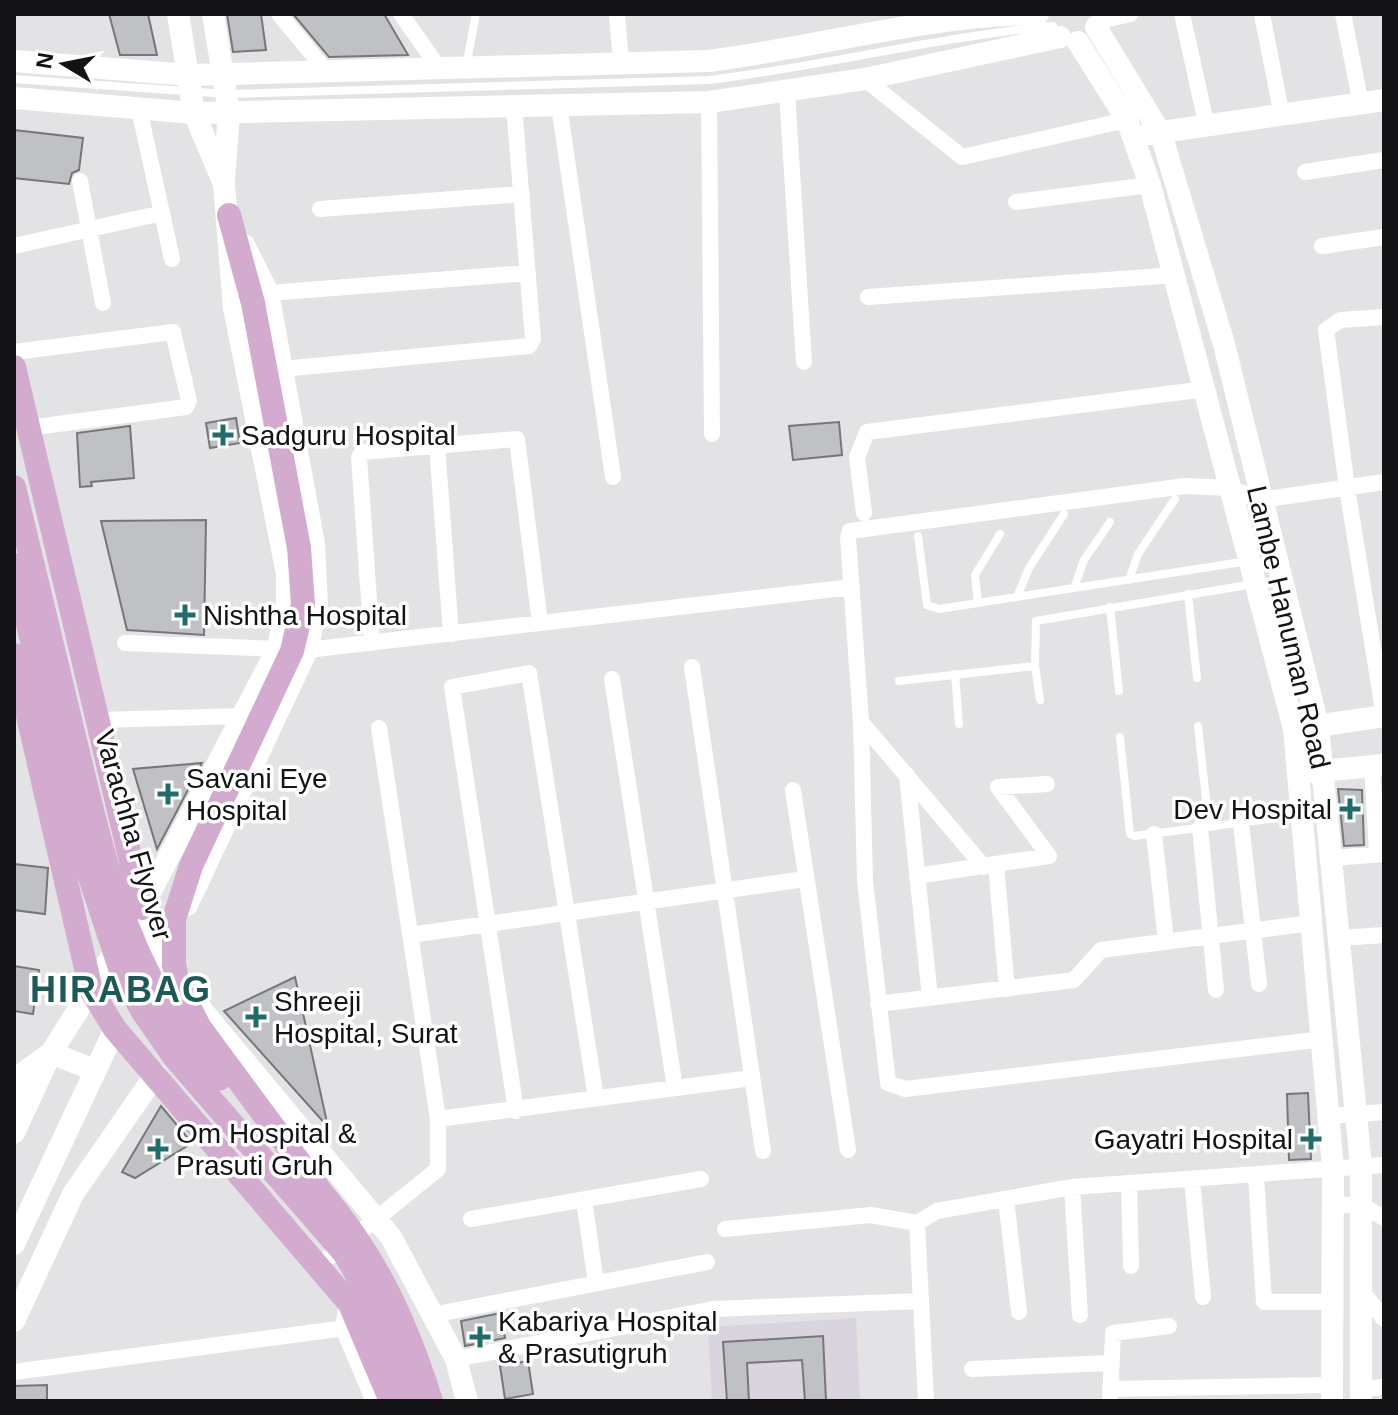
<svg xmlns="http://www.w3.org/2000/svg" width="1398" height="1415" viewBox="0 0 1398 1415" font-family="Arial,sans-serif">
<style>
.built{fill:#d9d4de}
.building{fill:#c0c1c4;stroke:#767779;stroke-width:2}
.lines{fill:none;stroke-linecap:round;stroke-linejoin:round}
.lane{stroke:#fff;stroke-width:8}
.street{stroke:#fff;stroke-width:16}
.secondary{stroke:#fff;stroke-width:22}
.primary{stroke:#d3abcf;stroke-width:24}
.poi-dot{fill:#206c68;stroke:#fff;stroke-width:3}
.labels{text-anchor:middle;stroke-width:7;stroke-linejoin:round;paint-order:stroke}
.poi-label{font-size:28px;fill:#131214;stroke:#fff;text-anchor:start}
.street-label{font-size:28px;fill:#131214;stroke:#fff}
.district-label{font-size:36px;font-weight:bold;letter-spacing:2px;fill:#1e5956;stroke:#fff}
</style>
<rect width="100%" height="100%" fill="#e3e2e5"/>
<path class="built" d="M856,1318L860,1401H712L708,1327Z"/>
<path class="building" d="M109,14H148L157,55H120Z
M227,14H261L266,50L233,52Z
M293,14H384L408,55L329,57Z
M14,130L83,138L79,170L72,173L69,184L14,178Z
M236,418L240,443L210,448L206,423Z
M839,422L842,455L793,460L789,426Z
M130,426L134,478L91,482L92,486L80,487L77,433Z
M206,520L204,635L127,630L101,521Z
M202,763L157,849L133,769Z
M1338,789L1362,790L1364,845L1344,846Z
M14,864L48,868L45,914L14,910Z
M14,966L39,970L33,1014L14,1011Z
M295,977L328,1127L224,1011Z
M1308,1093L1311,1159L1289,1160L1287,1094Z
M161,1106L192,1143L135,1178L122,1172Z
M501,1313L505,1338L465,1346L461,1321Z
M823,1336L826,1401H805L802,1360L747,1363L749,1401H727L723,1342Z
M528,1361L533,1394L505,1399L500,1366Z
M47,1385V1401H14V1386Z"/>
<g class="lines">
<path class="lane" d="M466,67L476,14
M14,79L227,94L709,80C825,66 937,37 1053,26
M918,536L927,605L939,609L1248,561
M1129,580L1138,554L1175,499
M1074,588L1084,560L1110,522
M1188,594L1197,678
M1017,597L1029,568L1064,514
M978,603L975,575L1000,534
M1110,607L1119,691
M955,674L959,724
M899,681L1035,666
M1040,700L1035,666L1036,621L1253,584
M1198,726L1209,827
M1120,737L1130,834L1134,836L1302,815"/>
<path class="street" d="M279,14L327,72
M401,14L439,68
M617,14L621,63
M1182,14L1207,127
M1262,14L1282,116
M1343,14L1361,104
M1097,22L1130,14
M865,79L962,157L1127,120
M787,93L804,362
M709,102L712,434
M559,105L613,477
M139,109L172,259
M1305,172L1384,160
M80,181L103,303
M1016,202L1150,185
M320,209L522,194
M14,246L162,213
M1322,246L1384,237
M268,293L528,273
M868,297L1176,275
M14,352L173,332L189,401L186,407L28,428
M282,369L529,346L533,339L514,106
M437,445L451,634
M864,513L857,457L867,432L1206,389
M125,643L307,650L852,587
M372,643L359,457L362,452L517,439L540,623
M692,667L763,1151
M612,679L675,1088
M1384,716L1347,488L1326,330L1340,320L1384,317
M99,720L243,716
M861,722L984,867
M1372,766L1377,854
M907,775L930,998
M793,790L848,1150
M1241,823L1259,984
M1200,828L1216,990
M1154,834L1166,941
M1332,858L1384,854
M996,865L1007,989
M917,876L1049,856L998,787L1047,784
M410,935L805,879
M1340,938L1384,935
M878,1004L1074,980L1101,950L1312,923
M1323,1039L905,1089L888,1083L865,881L861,722L848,538L850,531L1185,486L1230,488L1260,500L1384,482
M516,1111L452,687L529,673L596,1098
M1330,1116L1384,1112
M438,1119L752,1078
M1256,1176L1264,1302H1332
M1192,1179L1203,1297
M1129,1183L1131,1266
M1072,1187L1080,1315
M1006,1199L1019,1312
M584,1200L596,1283
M1333,1205H1361L1384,1218
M471,1219L701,1179
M725,1229L871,1215L917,1223
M318,1266L438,1169V1119L379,728
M1361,1290L1384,1319
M921,1301L926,1401
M432,1315L707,1262
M456,1359L713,1309L921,1301L917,1223L937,1211L1072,1187L1384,1165
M972,1369L1110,1363
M14,1372L346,1328
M1110,1389L1332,1385
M1360,1389L1384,1387
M1110,1401L1113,1333L1169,1326"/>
<path class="secondary" d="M213,14L229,112L224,179
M1096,27L1161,134L1224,344L1318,726L1361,1166V1401
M1078,42L1127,120L1150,185L1294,729L1333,1168L1332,1401
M14,61L189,75L709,61C818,47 927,15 1038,14
M14,98L194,113L709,102L865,79L1060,37
M1148,134L1384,100
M1303,728L1384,716
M1310,772L1384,765
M187,905L307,650L317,605L314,544L268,293L244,245
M142,908L163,954L179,977
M201,1009L391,1237L456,1359L467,1401
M14,1091L22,1074L51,1053L94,1070
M14,1133L51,1053L142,908L278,648L287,602V574L234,308L224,184L194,113L178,14
M14,1244L115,1029
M350,1304L346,1328L377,1401
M14,1321L73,1194L156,1074"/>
<path class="primary" d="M229,215L253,303L299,548L303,604L292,651L191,866L174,919V965L179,987L200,1028L319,1189
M14,367L142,908
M14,487C34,570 54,653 74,736C105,864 128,977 219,1079
M14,565L82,853L121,971L143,1012L175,1058L345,1254L378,1312L410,1401
M14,655L91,990L115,1029L350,1304L391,1401
M308,1177C371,1247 403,1312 431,1401"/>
</g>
<g class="poi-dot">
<path d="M219 423h8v8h8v8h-8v8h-8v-8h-8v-8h8z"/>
<path d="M181 603h8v8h8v8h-8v8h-8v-8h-8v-8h8z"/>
<path d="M164 782h8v8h8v8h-8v8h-8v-8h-8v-8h8z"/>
<path d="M1346 797h8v8h8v8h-8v8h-8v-8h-8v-8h8z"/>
<path d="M252 1005h8v8h8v8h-8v8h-8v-8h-8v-8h8z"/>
<path d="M1307 1127h8v8h8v8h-8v8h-8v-8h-8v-8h8z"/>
<path d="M154 1137h8v8h8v8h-8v8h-8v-8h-8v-8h8z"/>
<path d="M476 1325h8v8h8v8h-8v8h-8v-8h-8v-8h8z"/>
</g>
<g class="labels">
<g class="poi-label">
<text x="241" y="445">Sadguru Hospital</text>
<text x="203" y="625">Nishtha Hospital</text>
<text x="186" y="788">Savani Eye<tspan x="186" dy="32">Hospital</tspan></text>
<text x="1332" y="819" text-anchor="end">Dev Hospital</text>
<text x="274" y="1011">Shreeji<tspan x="274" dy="32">Hospital, Surat</tspan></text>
<text x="176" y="1143">Om Hospital &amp;<tspan x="176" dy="32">Prasuti Gruh</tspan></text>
<text x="1293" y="1149" text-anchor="end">Gayatri Hospital</text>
<text x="498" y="1331">Kabariya Hospital<tspan x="498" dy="32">&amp; Prasutigruh</tspan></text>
</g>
<g class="street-label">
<text transform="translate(1289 627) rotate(77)" y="10">Lambe Hanuman Road</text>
<text transform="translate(134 835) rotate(74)" y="10">Varachha Flyover</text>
</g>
<g class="district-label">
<text x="121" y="1002">HIRABAG</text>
</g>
</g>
<rect width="1398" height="1415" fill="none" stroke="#131214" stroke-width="32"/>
<g transform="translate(64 64) rotate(280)" stroke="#ffffff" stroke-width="6" paint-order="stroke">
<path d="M0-6L14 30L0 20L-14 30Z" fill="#131214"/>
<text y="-12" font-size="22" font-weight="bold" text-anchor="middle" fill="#131214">N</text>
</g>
</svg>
